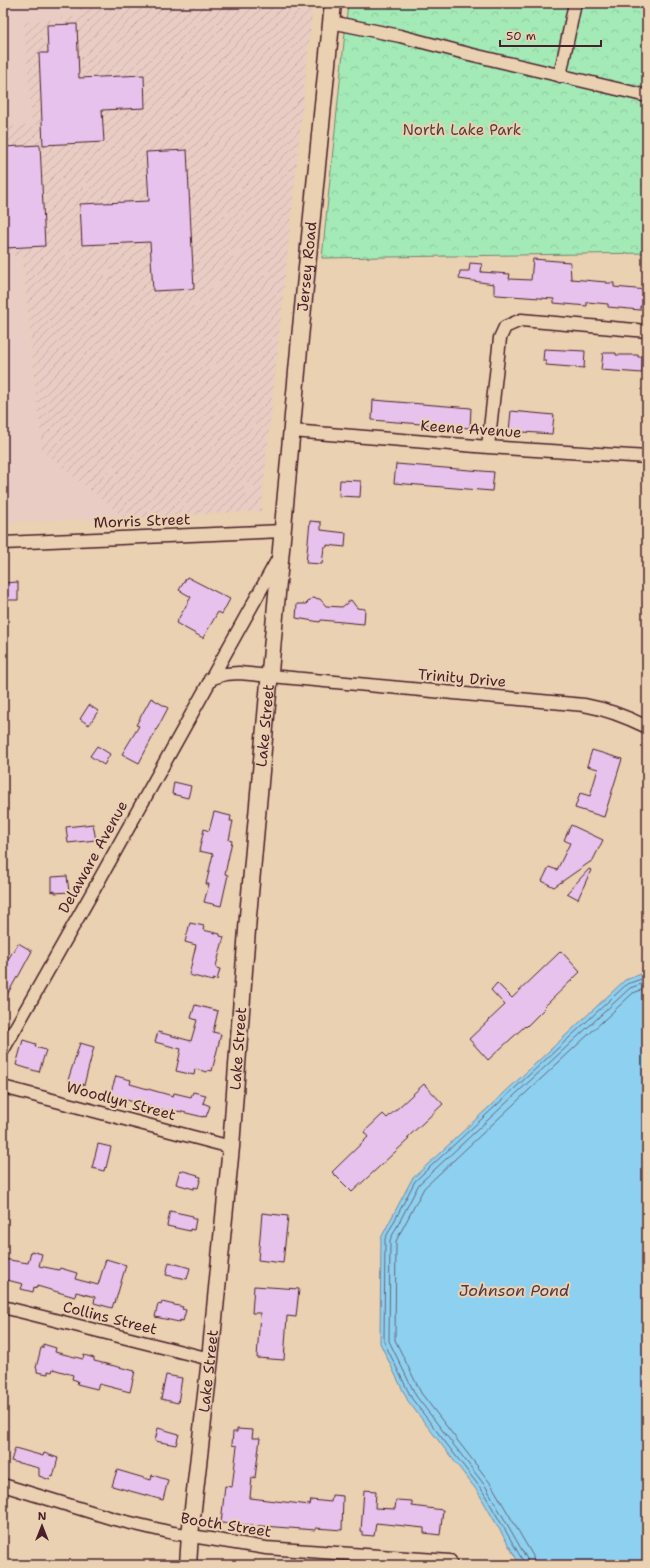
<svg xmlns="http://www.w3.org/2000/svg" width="650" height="1568" viewBox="0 0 650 1568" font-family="'Shantell Sans',sans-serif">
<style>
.built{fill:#e9ccc3}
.industrial{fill:url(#industrial-furrows)}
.park{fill:url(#park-crowns);stroke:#768471}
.water{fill:#8ed0ef;stroke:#7389a1}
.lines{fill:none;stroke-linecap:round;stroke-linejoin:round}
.shore{stroke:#656679;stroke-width:1}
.building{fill:#e7c2ec;stroke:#4a1f2b}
.street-casing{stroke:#4a1f2b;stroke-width:15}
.secondary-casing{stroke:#4a1f2b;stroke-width:19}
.street{stroke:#ead1b1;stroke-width:12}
.secondary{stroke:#ead1b1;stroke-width:16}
.labels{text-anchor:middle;stroke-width:4;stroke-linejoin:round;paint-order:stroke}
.park-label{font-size:15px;fill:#573d40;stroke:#ead1b1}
.street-label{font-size:15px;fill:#4a1f2b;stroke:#ead1b1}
.water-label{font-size:16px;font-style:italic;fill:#543a48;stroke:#ead1b1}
</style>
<defs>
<pattern id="industrial-furrows" width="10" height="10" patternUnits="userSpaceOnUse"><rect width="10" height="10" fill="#e9ccc3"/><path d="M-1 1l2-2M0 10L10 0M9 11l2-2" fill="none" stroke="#c9afa8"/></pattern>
<pattern id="park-crowns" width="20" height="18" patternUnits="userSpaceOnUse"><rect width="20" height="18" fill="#a3eab7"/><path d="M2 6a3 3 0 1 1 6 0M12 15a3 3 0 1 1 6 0" fill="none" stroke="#8ec89e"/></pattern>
</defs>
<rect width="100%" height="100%" fill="#ead1b1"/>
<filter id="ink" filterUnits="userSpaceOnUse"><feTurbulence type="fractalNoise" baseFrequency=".025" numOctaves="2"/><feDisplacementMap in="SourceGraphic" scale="8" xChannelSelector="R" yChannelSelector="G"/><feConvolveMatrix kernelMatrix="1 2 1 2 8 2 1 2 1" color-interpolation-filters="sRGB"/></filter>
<g filter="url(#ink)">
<path class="built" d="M3,3H80V16L24,22L32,125L3,127Z
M3,256H21L42,451L125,518L3,522Z
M202,1560L271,1565H202Z"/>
<path class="industrial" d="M80,3H313L261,511L125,518L42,451L22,256H3V127L32,125L24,22L80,16Z"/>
<path class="park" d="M348,3H647V253L322,258Z"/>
<path class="water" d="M647,972V1565H520L478,1492L408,1401L380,1343L381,1238L412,1179L625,980Z"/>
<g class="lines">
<path class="shore" d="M523,1565V1561L482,1490L412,1399L384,1342L385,1239L415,1181L627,984L647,977
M528,1565L527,1559L486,1487L416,1396L389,1341L390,1240L419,1184L630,988L647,982
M534,1565L533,1556L491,1484L421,1393L395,1340L396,1241L424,1188L633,993L647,988"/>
</g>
<path class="building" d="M77,24L79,78L144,75L145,108L102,110L104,142L43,145L39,53H48L47,25Z
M40,145L45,246L5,248L3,147Z
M187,150L194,289L153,291L150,242L82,245L80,204L149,201L146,152Z
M533,259L570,262L571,279L606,282V283H614V287L647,290L646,307L640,306V310L608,307V304L587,302V306L554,303V299L497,295L494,294V284L459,279L460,271H469L470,263L482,264L481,272L510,274L509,279L531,280Z
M544,349L585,351L584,368L546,365V361H543Z
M603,353H616V355H638V357H643L642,373L601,370Z
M373,400L471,408L470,428L372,420Z
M511,411L554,415L552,434L509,431Z
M396,464L494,472L492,491L394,483Z
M340,480L361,481L360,497L339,496Z
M310,521L321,522V530L346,533L345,547L327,545V547H324L322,564L306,563Z
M187,577L230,599L222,614L218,612L203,638L176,623L191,597L179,590Z
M18,582V600H3V583Z
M312,598L320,599L326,606L342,607L351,600L357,608L365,609L364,624L321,620L320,622L296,618L297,604H306Z
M151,698L168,708L139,763L122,754L139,726L136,725Z
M89,705L98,711L89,725L80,719Z
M97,746L110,754L104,765L90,756Z
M592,750L622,759L604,817L575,808L580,793L590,796L598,769L587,766Z
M174,782L191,786L188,798L172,794Z
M214,812L231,816L230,821H233L229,840L232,841L225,874L228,875L221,906L204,902L209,884H206L213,854L199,851L204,829L209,831Z
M93,824L96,840L68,843L66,827Z
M571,825L603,840L593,860L554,887L542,881L549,867L557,870L570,843L564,840Z
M589,869L591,870L578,899L567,893Z
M67,876L69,892L55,893V891L52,892V877Z
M190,923L204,926L203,930L220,934V936L224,937L216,966V968L220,969L217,980L213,979V981L189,975L196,945L185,942Z
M18,943L32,951L18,977H17L3,1002V976L6,971L5,970L6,968L4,966Z
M561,951L580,972L544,1007L545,1008L526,1027L525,1026L488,1060L469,1039L505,1005L491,990L497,983L512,998Z
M195,1005L218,1011L213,1032L221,1034L212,1071L208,1070L207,1072L195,1069L194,1075L176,1071L181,1049L155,1042L158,1032L191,1041L197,1020L191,1018Z
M23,1040L36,1044L35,1047L46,1050L39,1072L16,1065Z
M80,1043L94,1047L84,1085L82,1084L81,1088L69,1085L71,1081L68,1080Z
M116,1076L131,1080L130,1084L173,1096L174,1093L191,1097L193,1092L206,1095L203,1103L210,1106L206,1117L203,1116V1117L178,1111V1112L157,1109L110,1095Z
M424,1084L443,1104L407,1138L409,1139L352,1192L332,1172L368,1137L364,1132L383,1114L387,1118Z
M98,1144L111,1147L106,1168L105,1167L104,1171L92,1168Z
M180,1170L198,1175L197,1176L201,1177L198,1188L194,1187V1189L176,1184Z
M170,1211L193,1216V1219H196L194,1230L190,1229V1231L167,1226Z
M262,1213L288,1216L283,1263L258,1260Z
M31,1251L42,1254L39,1266L59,1270L60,1268L77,1273L75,1279L98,1285L106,1259L126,1265L115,1303L114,1302L112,1308L94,1303L95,1297L76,1292L75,1297L37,1286V1288L34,1287L33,1292L21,1289L23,1284L3,1279V1259L28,1263Z
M169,1262L190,1268L187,1279L166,1275Z
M254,1286L299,1289L296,1317L287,1316L284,1360L257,1358L260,1313H252Z
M162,1302L183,1307L182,1309L186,1310L183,1321L180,1320L179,1322L155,1317L158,1304L161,1305Z
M43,1344L56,1348L55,1352L83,1359L84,1355L94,1358V1361L135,1371L130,1392L99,1384L97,1389L77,1384L78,1381L72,1379L73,1375L53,1369L52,1372L48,1371V1374L37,1372V1368H36L41,1348H43Z
M166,1375L182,1378L178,1403L161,1399Z
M158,1428L179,1434L176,1445L155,1441Z
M237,1429L253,1430L252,1438H260L255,1478L252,1477L250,1498L310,1505L311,1500L331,1502L332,1495L343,1496L342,1530L316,1528V1530L221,1523L225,1486L232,1487L237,1446L232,1445L233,1432H237Z
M15,1448L43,1456L44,1453L58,1458L53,1477L51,1476L50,1480L39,1476V1468L11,1461Z
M117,1470L151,1480L152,1475L168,1480L163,1500L112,1486Z
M364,1490L376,1491L375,1508L395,1509L396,1500L412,1501V1506L443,1510L440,1535L424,1533V1528L376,1523L374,1536L362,1535V1531H361Z"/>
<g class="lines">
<g class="street-casing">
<path id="street" d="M331,22L400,36L469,54L647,96
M560,76L575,3
M292,431L488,447L647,457
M488,447L500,338L505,327L521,320L647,331
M3,543L283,531
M210,679L225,674L239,673L584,705C606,709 627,717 647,727
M3,1050L97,884L279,557
M3,1087L231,1147
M3,1307L210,1359
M3,1485L114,1519L173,1533L266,1548L450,1561"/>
</g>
<g class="secondary-casing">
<g id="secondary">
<path id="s1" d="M188,1565L190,1535L210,1359L231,1147L248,916L300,338L333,3"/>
</g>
</g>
<use href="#street" class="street"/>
<use href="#secondary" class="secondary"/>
</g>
</g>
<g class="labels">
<g class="park-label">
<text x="462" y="135">North Lake Park</text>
</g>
<g class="street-label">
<text dy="5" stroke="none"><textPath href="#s1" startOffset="1304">Jersey Road</textPath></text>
<text transform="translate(471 429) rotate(4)" y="5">Keene Avenue</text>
<text transform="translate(142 521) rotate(-2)" y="5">Morris Street</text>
<text transform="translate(462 678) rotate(5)" y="5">Trinity Drive</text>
<text dy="5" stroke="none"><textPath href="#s1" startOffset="843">Lake Street</textPath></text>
<text transform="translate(93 857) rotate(-61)" y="5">Delaware Avenue</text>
<text dy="5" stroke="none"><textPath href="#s1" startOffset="519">Lake Street</textPath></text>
<text transform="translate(121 1101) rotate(15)" y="5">Woodlyn Street</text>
<text transform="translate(110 1318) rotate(14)" y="5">Collins Street</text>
<text dy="5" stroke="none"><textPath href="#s1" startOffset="195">Lake Street</textPath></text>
<text transform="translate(226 1525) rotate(9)" y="5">Booth Street</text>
</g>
<g class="water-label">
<text x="514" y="1296">Johnson Pond</text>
</g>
</g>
<rect width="650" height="1568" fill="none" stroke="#ead1b1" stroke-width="16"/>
<rect x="8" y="8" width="634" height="1552" fill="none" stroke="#4a1f2b" stroke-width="1.5" filter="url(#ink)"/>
<g transform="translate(42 1526)" stroke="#ead1b1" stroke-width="3" paint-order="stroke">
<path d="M0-3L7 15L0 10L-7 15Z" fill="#4a1f2b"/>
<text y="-6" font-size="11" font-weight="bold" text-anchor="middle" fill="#4a1f2b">N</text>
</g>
<path d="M500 40v6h101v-6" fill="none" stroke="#4a1f2b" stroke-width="2"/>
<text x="506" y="40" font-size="12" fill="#4a1f2b" stroke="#ead1b1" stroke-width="3" paint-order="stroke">50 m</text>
</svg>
